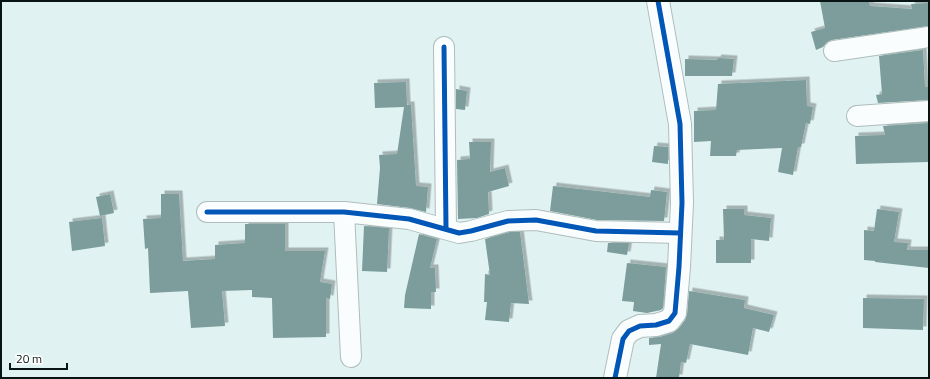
<svg xmlns="http://www.w3.org/2000/svg" width="930" height="379" viewBox="0 0 930 379" font-family="'Titillium Web',sans-serif">
<style>
.building{fill:#7b9d9c;filter:url(#shadow)}
.lines{fill:none;stroke-linecap:round;stroke-linejoin:round}
.minor-casing{stroke:#aebdbc;stroke-width:22}
.tertiary-casing{stroke:#aebdbc;stroke-width:24}
.minor{stroke:#fafdfd;stroke-width:20}
.tertiary{stroke:#fafdfd;stroke-width:22}
.cycleway-casing{stroke:#fff;stroke-width:8}
.cycleway{stroke:#0057b8;stroke-width:5}
</style>
<defs>
<filter id="shadow"><feDropShadow dx="3.5" dy="-3.5" stdDeviation="0" flood-color="#0004"/></filter>
</defs>
<rect width="100%" height="100%" fill="#e0f3f2"/>
<path class="building" d="M820,1H869L870,6L912,9L911,4L929,3V26L832,40L827,42L823,47L816,50L811,32L825,28Z
M923,50L925,87H929V100L878,103L876,95L882,94L879,56Z
M718,58L734,59L732,76H685V59L717,60Z
M806,80L807,106L813,107L810,124L806,123L801,147H798L793,175L778,172L782,148L737,150L736,156H710L711,141L694,142V111L716,110L718,84Z
M406,82L407,105H411L416,186L428,187L426,212L410,208L377,204L380,168L379,155L397,154L404,107L375,108L374,83Z
M456,89L467,91L465,110L456,109Z
M929,123V162L856,164L855,136L885,135L883,126Z
M469,142H491L490,172L505,168L509,186L488,192L489,214L477,218L458,219L457,160L470,159Z
M654,146L668,147V164L652,162Z
M553,186L650,197L651,190L667,192L664,221L597,220L550,211Z
M110,194L114,213L100,216L96,197Z
M161,194H179L183,261L215,259V245L245,243V224H285V251H325L320,282L332,284L330,299L326,298V337L273,338L272,298L252,297V290L222,291L225,326L191,328L188,291L150,293L148,248L145,249L143,219L161,218Z
M723,209H744V215L771,218L769,241L751,239V263H716V240H724Z
M877,209L899,212L894,242L908,243L907,250H929V268L875,262V261L864,260V230L874,231Z
M102,218L105,246L72,251L69,222Z
M364,226L389,228L387,272L362,271Z
M510,232H520L529,304L511,303L509,322L485,320L487,302H484L485,274L490,275L485,239Z
M419,234L437,239L430,268H435L436,292H431V309L404,308L405,295Z
M608,243H629L627,255L607,252Z
M627,263L666,267L663,308L661,310L647,313L633,311L634,302L622,301Z
M689,291L745,300L744,308L774,315L769,332L753,328L748,355L690,344L686,363L681,362L679,378H656L661,344L649,345V338L660,337L673,333L679,328L685,320L687,314Z
M863,298L924,299L923,330L863,328Z"/>
<g class="lines">
<g class="minor-casing">
<path id="minor" d="M444,47L446,228
M834,51L929,37
M857,116L929,111
M207,212H344L409,219L459,233L471,231L508,221L536,220L596,231L680,233
M344,212L351,357"/>
</g>
<g class="tertiary-casing">
<path id="tertiary" d="M615,378L623,339L629,331L640,326L656,325L669,321L675,313L679,267L682,203L680,124L658,1"/>
</g>
<use href="#minor" class="minor"/>
<use href="#tertiary" class="tertiary"/>
<g class="cycleway-casing">
<path id="cycleway" d="M444,47L446,228
M207,212H344L409,219L459,233L471,231L508,221L536,220L596,231L680,233
M615,378L623,339L629,331L640,326L656,325L669,321L675,313L679,267L682,203L680,124L658,1"/>
</g>
<use href="#cycleway" class="cycleway"/>
</g>
<rect width="930" height="379" fill="none" stroke="#081514" stroke-width="4"/>
<path d="M10 363v6h57v-6" fill="none" stroke="#081514" stroke-width="2"/>
<text x="16" y="363" font-size="12" fill="#081514" stroke="#ffffff" stroke-width="3" paint-order="stroke">20 m</text>
</svg>
